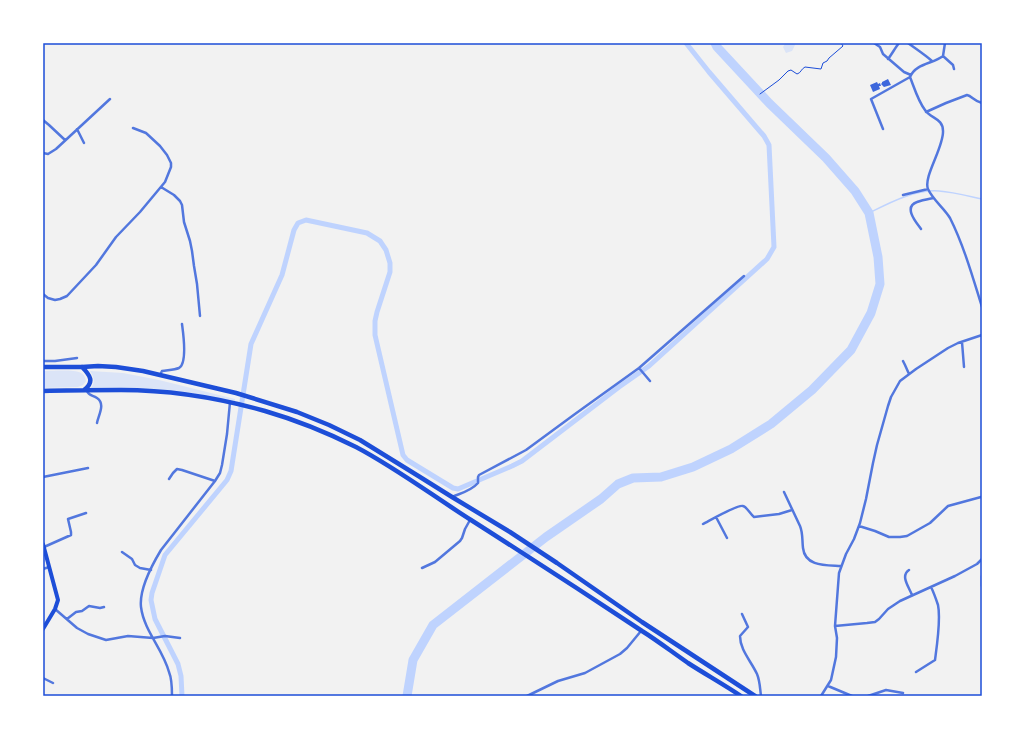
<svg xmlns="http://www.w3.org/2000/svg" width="1025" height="739" viewBox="0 0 1025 739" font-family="Inter,sans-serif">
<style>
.green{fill:#dbe4f7}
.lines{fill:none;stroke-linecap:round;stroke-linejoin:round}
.stream{stroke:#bfd3fe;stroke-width:1.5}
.canal{stroke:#bfd3fe;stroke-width:5}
.river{stroke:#bfd3fe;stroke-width:9}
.building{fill:#3d67dc}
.path{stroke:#1d4ed8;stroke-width:1}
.minor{stroke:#5277de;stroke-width:2.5}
.secondary{stroke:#1d4ed8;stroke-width:4}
.trunk{stroke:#1d4ed8;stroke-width:4.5}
.neatline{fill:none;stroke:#1d4ed8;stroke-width:1.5}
</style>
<rect width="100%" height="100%" fill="#f2f2f2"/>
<path class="green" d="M794,43L795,45L792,51L786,53L783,47L785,44Z
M43,371C52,371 74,369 81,373C85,375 85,378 86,381L83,385L78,387L43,388Z
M90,371L123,373L159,380L235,399V401L172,391L90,389C96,383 94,377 90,371Z"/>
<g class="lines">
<path class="stream" d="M869,213C889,203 915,189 939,191C953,192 968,196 982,199"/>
<path class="canal" d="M182,696L181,676L178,664L155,619L151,600L152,593L165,555L227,480L231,471L251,344L282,275L294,230L298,223L306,220L367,233L380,241L386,250L390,263V272L377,312L375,321V335L403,455L407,460L453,488L458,489L512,466L522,461L619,387L649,366L767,259L774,247L769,145L764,136L709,72L686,43"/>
<path class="river" d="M407,696L413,660L433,625L546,537L601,499L618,484L633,478L661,477L693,467L731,449L771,424L812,390L851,350L871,313L880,284L878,257L869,213L855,191L826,158L769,103L717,47L715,43"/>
</g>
<path class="building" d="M888,79L891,85L884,87L881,84L882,83V82Z
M877,82L878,84L880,83L881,86H879L880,89L873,92L870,85Z"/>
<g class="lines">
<path class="path" d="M760,94L779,80L788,71L791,70L797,74C801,73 801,69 805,67L821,69L823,63L827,61L829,58L843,46L841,43"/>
<path class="minor" d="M874,43L880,47L883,54L904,72L911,75
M908,43C916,49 924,54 932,61
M945,43L943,56C933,64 916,63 910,77C914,87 918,101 925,110C931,119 943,118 943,131C944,147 923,177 928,189C933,200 944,208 950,218C964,246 973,278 982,307
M943,56L953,65L954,69
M888,59C892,54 895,48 899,43
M926,112L946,103L967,95C972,96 974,101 982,103
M43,120L49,125L65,140
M77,129L84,143
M883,129L871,99L910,77
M43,153L48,154L56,149L110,99
M161,187L174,195L180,201L182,205L184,222L190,241L192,251L194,266L197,284L200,316
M903,195L928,189
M921,229C916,222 903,207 917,202C922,200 928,199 933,198
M43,294L48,298L55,300L60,299L67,296L96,265L116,237L140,212L165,182L171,167V163L167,155L160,146L146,133L133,128
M962,342L964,367
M43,361H55L77,358
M903,361L905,365L909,374
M639,368L650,381
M160,375L162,371C167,370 174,370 179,368C188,363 183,332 182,324
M87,391C89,396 92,395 97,398C106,404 98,416 97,423
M43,477L88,468
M169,479L173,473L177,469L182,470L215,481
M784,492L800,526C803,533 802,540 803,548C805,567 827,565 841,566
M452,497C461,493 471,491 478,483V477L479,475L526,450L575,414L639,368L744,276
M716,517L727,538
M703,524C709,521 738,504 743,506C747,507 750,514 754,517L779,514L792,510
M859,526L875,531L889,537H900L907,536L930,523L948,506L981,497
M44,547L71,535V532L68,519L86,513
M122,552L132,559L135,565L140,568L151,570
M422,568L435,562L460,541L462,538L465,529L470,520
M43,569L49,567
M909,570C900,576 909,587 912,595
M982,576V586
M55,609L77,628L88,634L106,640L128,636L153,638L165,636L180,638
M742,614L748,627L740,636C740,650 751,661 757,674C760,681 760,689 761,696
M67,619L76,612L82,611L89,606L100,608L104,607
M835,626L867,623L875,622L879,619L888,609L900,601L955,576L977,564L982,559
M916,672L935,660C937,645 941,619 938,605C936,599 934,593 931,587
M43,678L53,683
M828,686L852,696
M172,696C172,688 172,679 169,672C163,649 144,631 141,607C139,589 152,565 161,550L215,481L220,473L222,465L227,434L230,402
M527,696L558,681L585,673L620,654L627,648L641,631
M821,696L831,680L836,657L837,638L835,626L839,573L846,554L854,539L860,523L866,499L873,463L877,445L888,406L891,397L900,381L916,369L948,348L958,343L982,335
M868,696L886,690L903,693"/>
<path class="secondary" d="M43,544L58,600L55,609L43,629"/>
<path class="trunk" d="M43,367H82L98,366L116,367L143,371L236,393L297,412L329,425L360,440L420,477L452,497L510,532L557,563L642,622L755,696
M82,367C90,375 95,382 84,390
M43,391C69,390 95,390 121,390C169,390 219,398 265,411C296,420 326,432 356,447C396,468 433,496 471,520C529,557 586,594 642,631C658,641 672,652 688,663C705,674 723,684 741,696"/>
</g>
<rect width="1025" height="739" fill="none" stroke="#ffffff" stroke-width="88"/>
<rect x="44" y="44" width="937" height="651" class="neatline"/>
</svg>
